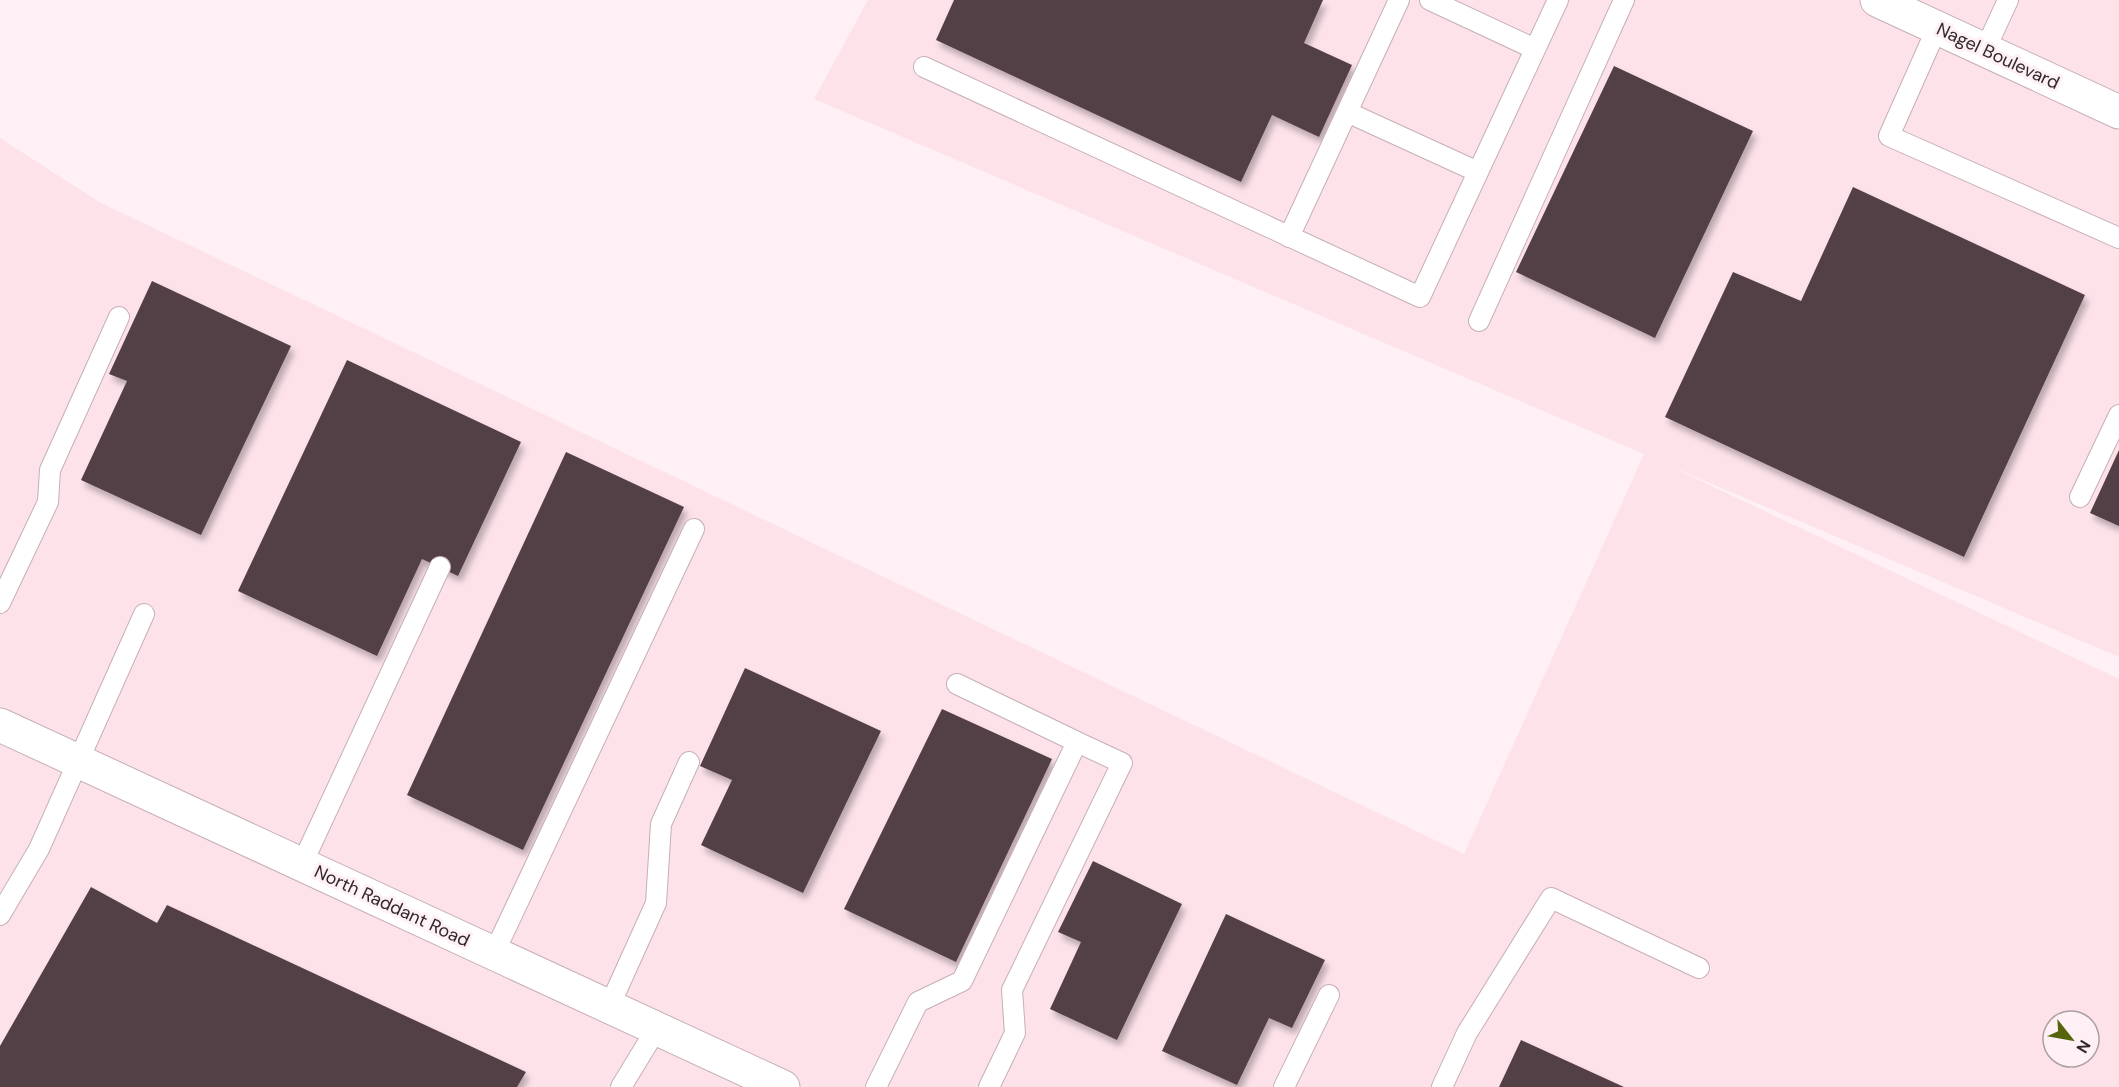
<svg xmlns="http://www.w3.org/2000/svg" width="2119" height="1087" viewBox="0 0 2119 1087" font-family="'DM Sans',sans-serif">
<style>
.built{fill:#fde2ea;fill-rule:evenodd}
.building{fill:#534046;filter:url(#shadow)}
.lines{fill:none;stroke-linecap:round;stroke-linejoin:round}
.lane-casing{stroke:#c6afb5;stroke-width:22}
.street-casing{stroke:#c6afb5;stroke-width:35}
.lane{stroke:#fff;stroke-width:20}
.street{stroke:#fff;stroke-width:33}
.labels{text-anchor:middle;stroke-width:6;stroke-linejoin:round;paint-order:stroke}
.street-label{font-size:18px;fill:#31282a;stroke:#fef0f4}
</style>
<defs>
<filter id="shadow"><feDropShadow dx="3.5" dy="6" stdDeviation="3" flood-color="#0004"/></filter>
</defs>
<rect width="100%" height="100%" fill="#fef0f4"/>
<path class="built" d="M868,0H2119V657L1665,464L2119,679V1087H0V138L99,202L1464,854L1644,454L814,99ZM2053,1021H2089V1057H2053Z"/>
<path class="building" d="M954,0H1323L1304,43L1352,65L1319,137L1272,115L1241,182L936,40Z
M1614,66L1753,131L1655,338L1516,272Z
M1853,187L2085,295L1964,557L1665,417L1733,272L1801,301Z
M152,281L291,346L201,535L81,480L127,381L109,374Z
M347,360L521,442L458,576L422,559L377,656L238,591Z
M2119,450V526L2090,513Z
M566,452L684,507L523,850L407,795Z
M745,668L881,731L803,893L701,845L732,780L700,766Z
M942,709L1052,759L956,962L844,909Z
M1093,861L1182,904L1117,1040L1050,1009L1081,942L1058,932Z
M91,887L157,923L167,905L526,1072L517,1087H0V1046Z
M1226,914L1325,960L1292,1028L1269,1018L1237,1085L1162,1051Z
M1521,1040L1624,1087H1499Z"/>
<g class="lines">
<g class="lane-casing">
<path id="lane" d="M1430,0L1535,49
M1937,28L1889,136L2119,238
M1985,50L2008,0
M924,67L1420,297L1558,0
M1347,112L1478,172
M1289,237L1399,0
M1479,321L1624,0
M2080,497L2119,415
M0,603L48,502L50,470L119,317
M302,864L440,567
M0,915L39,849L144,614
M494,953L694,529
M609,1007L656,903L661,824L689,762
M621,1087L657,1028
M876,1087L918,1002L962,981L1077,742L957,684
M989,1087L1015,1033L1012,990L1122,763L1077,742
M1284,1087L1329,995
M1442,1087L1467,1033L1551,898L1699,968"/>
</g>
<g class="street-casing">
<path id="street" d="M1877,0L2119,112
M0,725L783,1087"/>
</g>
<use href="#lane" class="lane"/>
<use href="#street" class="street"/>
</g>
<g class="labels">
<g class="street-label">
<text transform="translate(1998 56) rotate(25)" y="6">Nagel Boulevard</text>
<text transform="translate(392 906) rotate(25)" y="6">North Raddant Road</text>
</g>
</g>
<g transform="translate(2071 1039) rotate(121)"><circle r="28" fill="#fef0f4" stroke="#aca0a3" stroke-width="1.5"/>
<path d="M0-4.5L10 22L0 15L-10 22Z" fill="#56650c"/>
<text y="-9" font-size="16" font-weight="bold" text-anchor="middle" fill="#31282a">N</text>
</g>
</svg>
